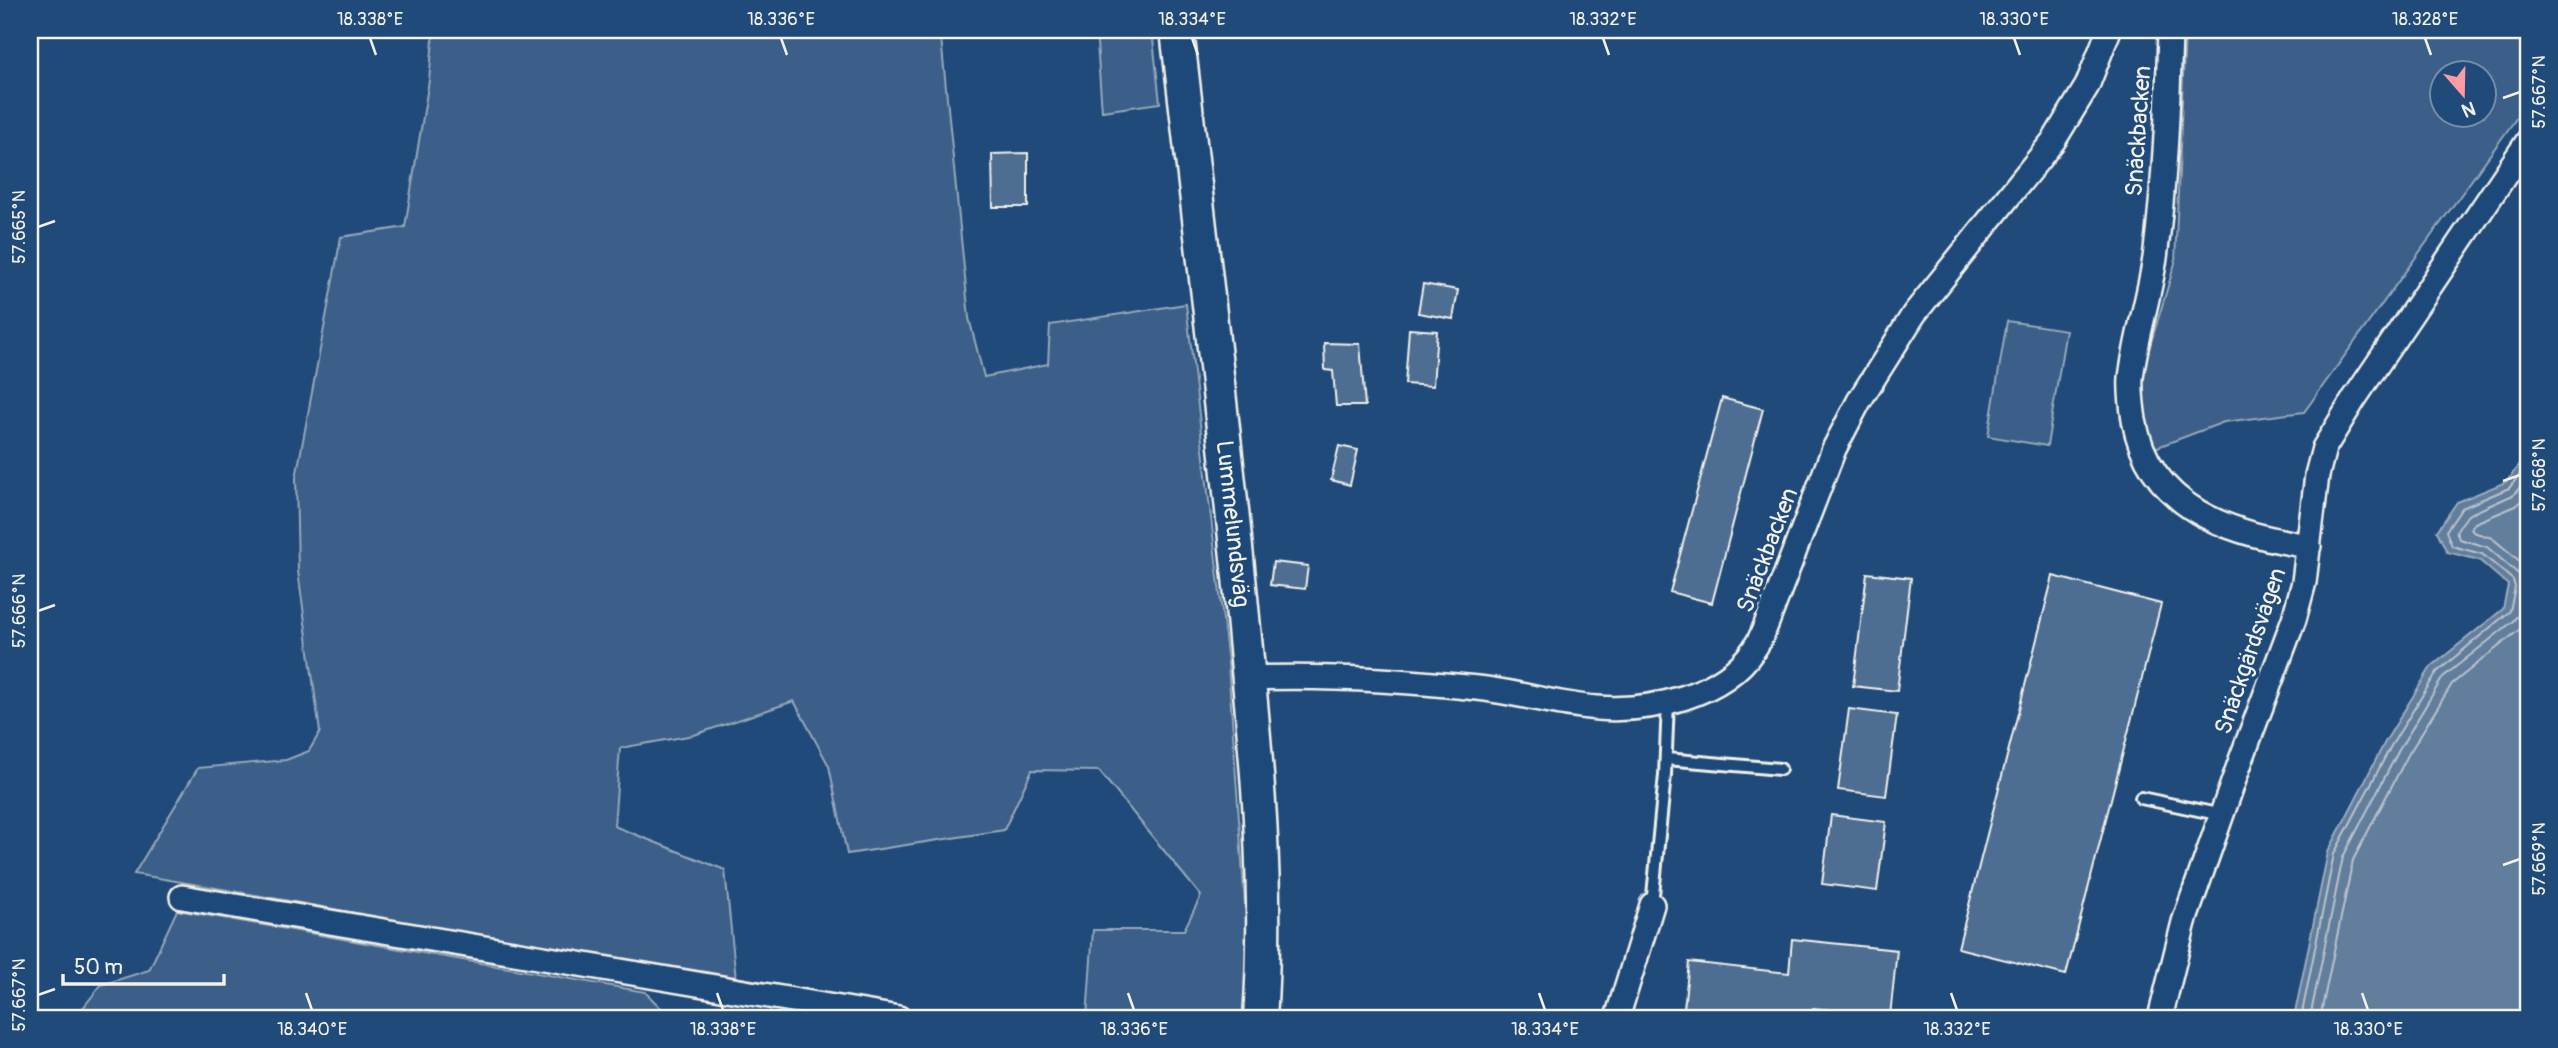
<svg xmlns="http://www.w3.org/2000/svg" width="2558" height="1048" viewBox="0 0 2558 1048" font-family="Pangolin,sans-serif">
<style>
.green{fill:#3a5f88;stroke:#97a8b8;stroke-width:2;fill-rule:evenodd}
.water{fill:#627e9d;stroke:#9cacbb;stroke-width:2}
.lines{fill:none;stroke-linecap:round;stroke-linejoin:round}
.shore{stroke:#bac3ca;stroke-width:2}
.building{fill:#4d6e92;stroke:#f4f1e8;stroke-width:2}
.lane-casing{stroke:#f4f1e8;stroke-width:16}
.street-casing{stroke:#f4f1e8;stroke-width:28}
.secondary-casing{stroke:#f4f1e8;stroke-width:37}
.lane{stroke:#1f4a7a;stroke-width:10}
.street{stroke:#1f4a7a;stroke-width:23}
.secondary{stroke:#1f4a7a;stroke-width:32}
.ticks{fill:none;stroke:#f4f1e8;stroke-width:2.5}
.labels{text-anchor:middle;stroke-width:7;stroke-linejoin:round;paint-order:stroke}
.street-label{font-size:24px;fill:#f4f1e8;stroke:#1f4a7a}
.neatline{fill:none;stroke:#f4f1e8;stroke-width:2.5}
.ticks-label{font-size:18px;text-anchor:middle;fill:#f4f1e8}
</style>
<rect width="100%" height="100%" fill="#1f4a7a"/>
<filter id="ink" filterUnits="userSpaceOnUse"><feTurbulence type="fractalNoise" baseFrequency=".0143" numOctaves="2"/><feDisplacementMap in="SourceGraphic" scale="14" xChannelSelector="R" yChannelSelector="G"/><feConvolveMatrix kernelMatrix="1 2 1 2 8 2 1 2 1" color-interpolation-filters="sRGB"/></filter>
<g filter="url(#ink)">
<path class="green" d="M434,30H947L941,38L969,318L984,377L1048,364L1050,325L1186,304L1228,663L1248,947L1244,1018H1087L1093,930H1184L1201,896L1099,771L1032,770L1004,830L847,854L829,766L794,701L694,735L620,748L614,826L725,870L736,980C535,949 335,907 134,874L198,768L286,760L309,751L320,732L298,571L296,478L341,237L405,227L429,80Z
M1096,30H1152L1160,103L1102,111Z
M2185,30H2528V102L2304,412L2224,422L2155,448L2141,423L2143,369L2175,263ZM2442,74H2484V116H2442Z
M2007,321L2066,330L2047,446L1988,436Z
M177,910L645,992L671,1018H75L101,985L149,970Z"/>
<path class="water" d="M2528,454V1018H2294L2328,852L2385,742L2431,667L2503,609L2508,585L2479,560L2447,552L2437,531L2457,502L2506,482Z"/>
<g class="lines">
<path class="shore" d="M2528,496L2516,506L2475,523L2471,528L2473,532L2492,538L2528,568
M2301,1018L2334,854L2391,746L2437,672L2510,611L2515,587L2513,580L2482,554L2452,546L2446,531L2462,508L2509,488L2528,465
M2310,1018L2343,857L2399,750L2443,677L2512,622L2518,615L2524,589L2522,577L2487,547L2459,539L2456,531L2468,515L2513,495L2528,479
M2320,1018L2353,860L2408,755L2452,684L2519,630L2528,616"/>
</g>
<path class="building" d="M1028,153V207H993L992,154Z
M1423,284L1458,290L1453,319L1418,313Z
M1409,329L1437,331L1433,386L1405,384Z
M1324,343L1360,344L1365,406H1336L1333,371L1325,370Z
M1722,398L1763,409L1712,603L1670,592Z
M1339,446L1358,450L1350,485L1331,480Z
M1273,562L1308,566L1305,589L1270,585Z
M1867,573L1911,578L1897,691L1853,686Z
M2053,576L2161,604L2066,975L1958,948Z
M1849,709L1897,715L1886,796L1838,790Z
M1831,815L1886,822L1877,891L1822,884Z
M1792,939L1897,950L1890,1016L1813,1008L1812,1018H1683L1689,962L1789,973Z"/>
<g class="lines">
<g class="lane-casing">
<path id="lane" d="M1666,759L1780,769
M2141,798L2222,815
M1652,905L1665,775L1668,702"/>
</g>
<g class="street-casing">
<path id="street" d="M2170,30C2168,106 2165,182 2155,258C2149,298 2136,337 2131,378C2130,391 2132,406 2134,420C2150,509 2230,534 2309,546
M1249,678C1324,675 1402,680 1477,688C1517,692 1556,705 1597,708C1650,712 1723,696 1754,649C1759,642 1763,633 1766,625L1834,449L1859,401L1914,314L2054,140L2087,86L2109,30
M182,897L899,1018
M1617,1018L1652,905
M2160,1018L2184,922L2242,757L2294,619L2304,582L2317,475L2324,448L2354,399L2528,141"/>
</g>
<g class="secondary-casing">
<g id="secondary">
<path id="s1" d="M1177,30C1199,222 1223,414 1242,607C1255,743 1270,881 1260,1018"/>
</g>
</g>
<use href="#lane" class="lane"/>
<use href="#street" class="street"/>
<use href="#secondary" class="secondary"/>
</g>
</g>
<path class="ticks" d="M370,38L376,55M781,38L787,55M1192,38L1198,55M1603,38L1609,55M2014,38L2020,55M2425,38L2431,55M2503,98L2520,92M38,227L55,221M2503,481L2520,475M38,611L55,605M2503,865L2520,859M306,993L312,1010M717,993L723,1010M1128,993L1134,1010M1539,993L1545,1010M1951,993L1957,1010M2362,993L2368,1010M38,995L55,989"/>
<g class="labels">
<g class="street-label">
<text transform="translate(2138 131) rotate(-86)" y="8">Snäckbacken</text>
<text dy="8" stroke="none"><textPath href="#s1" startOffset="497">Lummelundsväg</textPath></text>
<text transform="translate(1767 550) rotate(-69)" y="8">Snäckbacken</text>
<text transform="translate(2250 651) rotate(-71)" y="8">Snäckgärdsvägen</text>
</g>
</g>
<rect width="2558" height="1048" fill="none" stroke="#1f4a7a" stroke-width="77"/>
<g transform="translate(2463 94) rotate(160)"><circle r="33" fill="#1f4a7a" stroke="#748da6" stroke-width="2"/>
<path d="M0-5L12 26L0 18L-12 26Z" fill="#ff9aa2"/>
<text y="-10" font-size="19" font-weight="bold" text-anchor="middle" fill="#f4f1e8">N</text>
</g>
<path d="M63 974v10h161v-10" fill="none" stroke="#f4f1e8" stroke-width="3.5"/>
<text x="74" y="974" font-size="21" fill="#f4f1e8" stroke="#1f4a7a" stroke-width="5" paint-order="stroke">50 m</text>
<rect x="38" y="38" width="2482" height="972" class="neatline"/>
<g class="ticks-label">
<text x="370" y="25">18.338°E</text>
<text x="781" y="25">18.336°E</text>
<text x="1192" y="25">18.334°E</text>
<text x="1603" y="25">18.332°E</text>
<text x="2014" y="25">18.330°E</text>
<text x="2425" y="25">18.328°E</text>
<text transform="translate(2539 92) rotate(-90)" y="6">57.667°N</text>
<text transform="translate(19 227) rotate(-90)" y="6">57.665°N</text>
<text transform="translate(2539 475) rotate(-90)" y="6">57.668°N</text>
<text transform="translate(19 611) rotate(-90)" y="6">57.666°N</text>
<text transform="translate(2539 859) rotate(-90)" y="6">57.669°N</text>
<text transform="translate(19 995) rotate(-90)" y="6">57.667°N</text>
<text x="312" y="1035">18.340°E</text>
<text x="723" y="1035">18.338°E</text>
<text x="1134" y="1035">18.336°E</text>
<text x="1545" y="1035">18.334°E</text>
<text x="1957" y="1035">18.332°E</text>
<text x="2368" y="1035">18.330°E</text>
</g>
</svg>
